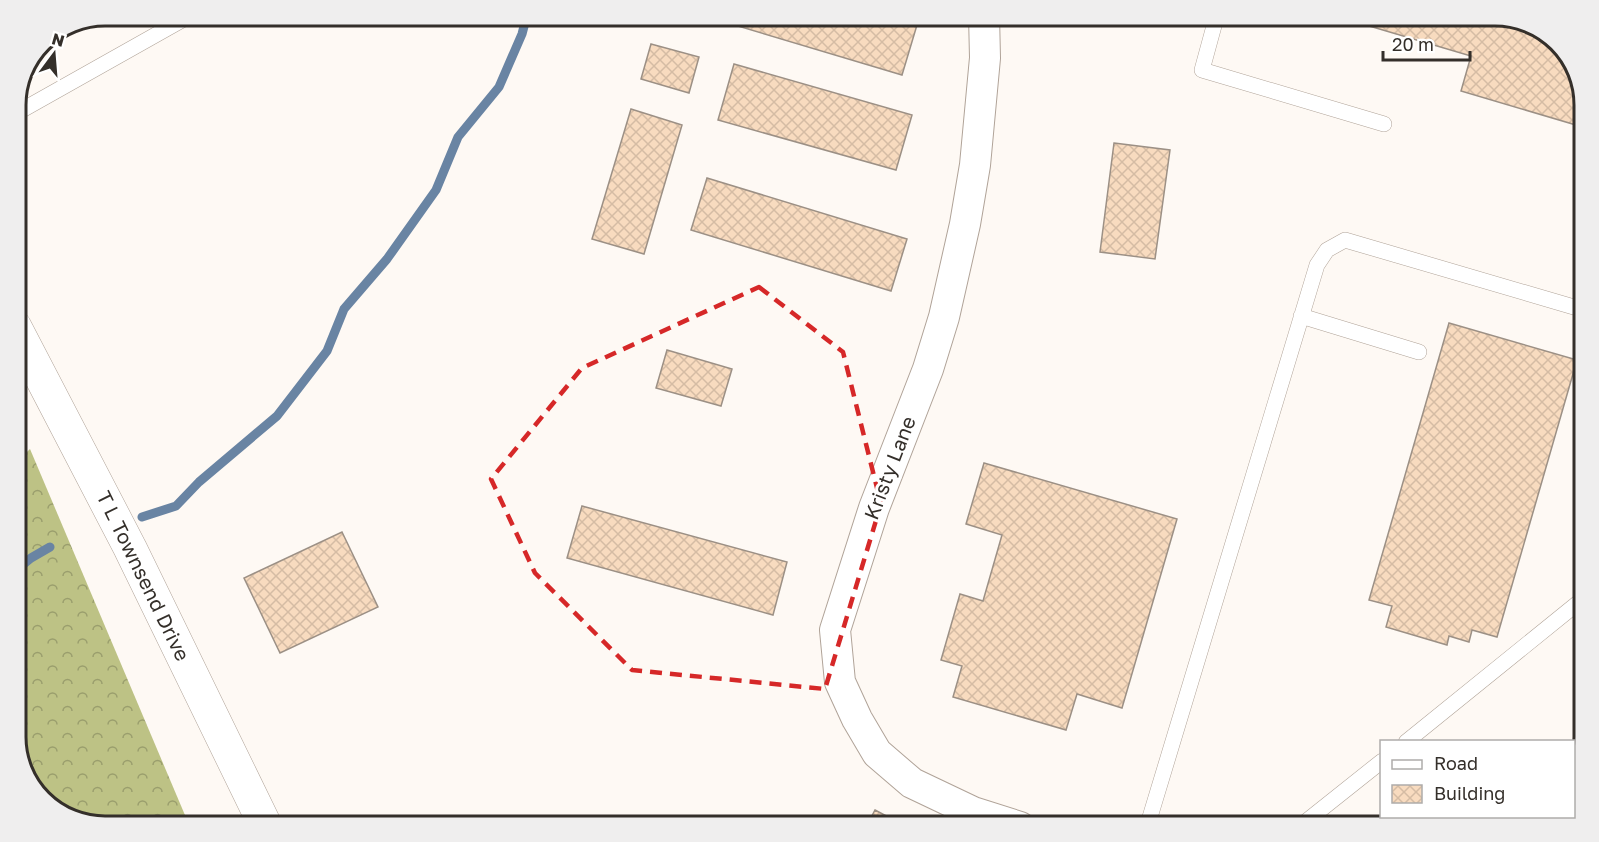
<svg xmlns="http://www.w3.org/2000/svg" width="1599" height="842" viewBox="0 0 1599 842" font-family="'Golos Text',sans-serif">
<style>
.forest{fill:url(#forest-crowns)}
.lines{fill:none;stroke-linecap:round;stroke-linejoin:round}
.stream{stroke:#6984a3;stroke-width:9}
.building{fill:url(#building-cross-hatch);stroke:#9c9085;stroke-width:1.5}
.service-casing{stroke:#b0a398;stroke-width:16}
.minor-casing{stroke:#b0a398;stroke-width:32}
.tertiary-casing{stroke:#b0a398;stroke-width:34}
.service{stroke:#fff;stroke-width:15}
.minor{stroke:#fff;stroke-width:30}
.tertiary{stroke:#fff;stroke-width:33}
.marked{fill:none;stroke:#d62828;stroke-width:4.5;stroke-dasharray:12 8;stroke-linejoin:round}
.labels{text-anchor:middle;stroke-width:6;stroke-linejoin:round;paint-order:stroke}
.street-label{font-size:20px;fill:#342f2a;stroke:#fff}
.rim{fill:none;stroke:#342f2a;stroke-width:3}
</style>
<defs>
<pattern id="forest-crowns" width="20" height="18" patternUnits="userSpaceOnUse" patternTransform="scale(1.5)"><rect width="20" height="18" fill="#bdc285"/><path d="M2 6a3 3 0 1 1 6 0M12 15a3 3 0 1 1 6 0" fill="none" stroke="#9a9e6d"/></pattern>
<pattern id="building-cross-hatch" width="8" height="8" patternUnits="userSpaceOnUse" patternTransform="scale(1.5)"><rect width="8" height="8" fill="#f8dbbf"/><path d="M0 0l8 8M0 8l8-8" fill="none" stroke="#d5bca4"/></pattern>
</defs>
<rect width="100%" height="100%" fill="#fef9f4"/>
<path class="forest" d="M30,449L190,827H105L65,818L30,787L15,744V463Z"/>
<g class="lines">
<path class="stream" d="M142,517L176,506L199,482L277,416L327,351L344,309L387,259L436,190L458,137L499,87L522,34L527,15
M15,571L31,558L50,547"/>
</g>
<path class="building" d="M701,15H883L917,25L902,75Z
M1332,15H1494L1534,24L1569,55L1584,99L1576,125L1461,91L1471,56Z
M651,44L699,57L689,93L641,79Z
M734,64L912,115L896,170L718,120Z
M631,109L682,125L644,254L592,239Z
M1114,143L1170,150L1155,259L1100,252Z
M707,178L907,239L891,291L691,230Z
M1449,323L1577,360L1497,637L1472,630L1469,642L1449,636L1447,645L1386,627L1392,606L1369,600Z
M667,350L732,369L721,406L656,388Z
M984,463L1177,519L1122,708L1077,694L1066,730L953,697L962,666L941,660L960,594L983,601L1002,535L966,524Z
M582,506L787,562L773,615L567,558Z
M342,532L378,607L280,653L244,578Z
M875,810L907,827H866Z
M1398,816H1502L1489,827H1385Z"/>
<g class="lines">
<g class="service-casing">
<path id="service" d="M1217,15L1202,70L1384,124
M15,114L191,15
M1301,316L1419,352
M1406,742L1584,598
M1147,827L1317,265L1327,250L1345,240L1584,310
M1299,827L1382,761"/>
</g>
<g class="minor-casing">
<path id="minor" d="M984,15L985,58L975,165L965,224L944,317L928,369L874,508L835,630L840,682L857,719L877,753L912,783L973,812L1020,827"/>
</g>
<g class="tertiary-casing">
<path id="tertiary" d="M15,327L130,548L266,827"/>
</g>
<use href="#service" class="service"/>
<use href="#minor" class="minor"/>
<use href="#tertiary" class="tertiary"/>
</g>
<path class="marked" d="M759,287L843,352L881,504L825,689L632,670L535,573L491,479L582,368Z"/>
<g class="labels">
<g class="street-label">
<text transform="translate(890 468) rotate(-69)" y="7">Kristy Lane</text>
<text transform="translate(143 576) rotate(64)" y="7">T L Townsend Drive</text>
</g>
</g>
<path d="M0 0H1599V842H0ZM105 26H1495A79 79 0 0 1 1574 105V737A79 79 0 0 1 1495 816H105A79 79 0 0 1 26 737V105A79 79 0 0 1 105 26Z" fill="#efeeee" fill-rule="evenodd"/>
<path class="rim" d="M105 26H1495A79 79 0 0 1 1574 105V737A79 79 0 0 1 1495 816H105A79 79 0 0 1 26 737V105A79 79 0 0 1 105 26Z"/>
<rect x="1380" y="740" width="195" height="78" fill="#ffffff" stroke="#aeacaa" stroke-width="1.5"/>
<rect x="1392" y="760" width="30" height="9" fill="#ffffff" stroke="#aeacaa" stroke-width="1.5"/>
<text x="1434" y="770" font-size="18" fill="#342f2a">Road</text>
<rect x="1392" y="785" width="30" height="18" fill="url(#building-cross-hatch)" stroke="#aeacaa" stroke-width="1.5"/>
<text x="1434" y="800" font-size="18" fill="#342f2a">Building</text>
<g transform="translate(54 54) rotate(16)" stroke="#ffffff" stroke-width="4.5" paint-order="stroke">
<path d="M0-4.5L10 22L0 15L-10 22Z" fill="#342f2a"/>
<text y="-9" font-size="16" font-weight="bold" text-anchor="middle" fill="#342f2a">N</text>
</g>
<path d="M1383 51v9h87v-9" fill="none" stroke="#342f2a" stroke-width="3"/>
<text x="1392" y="51" font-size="18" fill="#342f2a" stroke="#ffffff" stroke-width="4.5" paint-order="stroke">20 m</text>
</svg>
